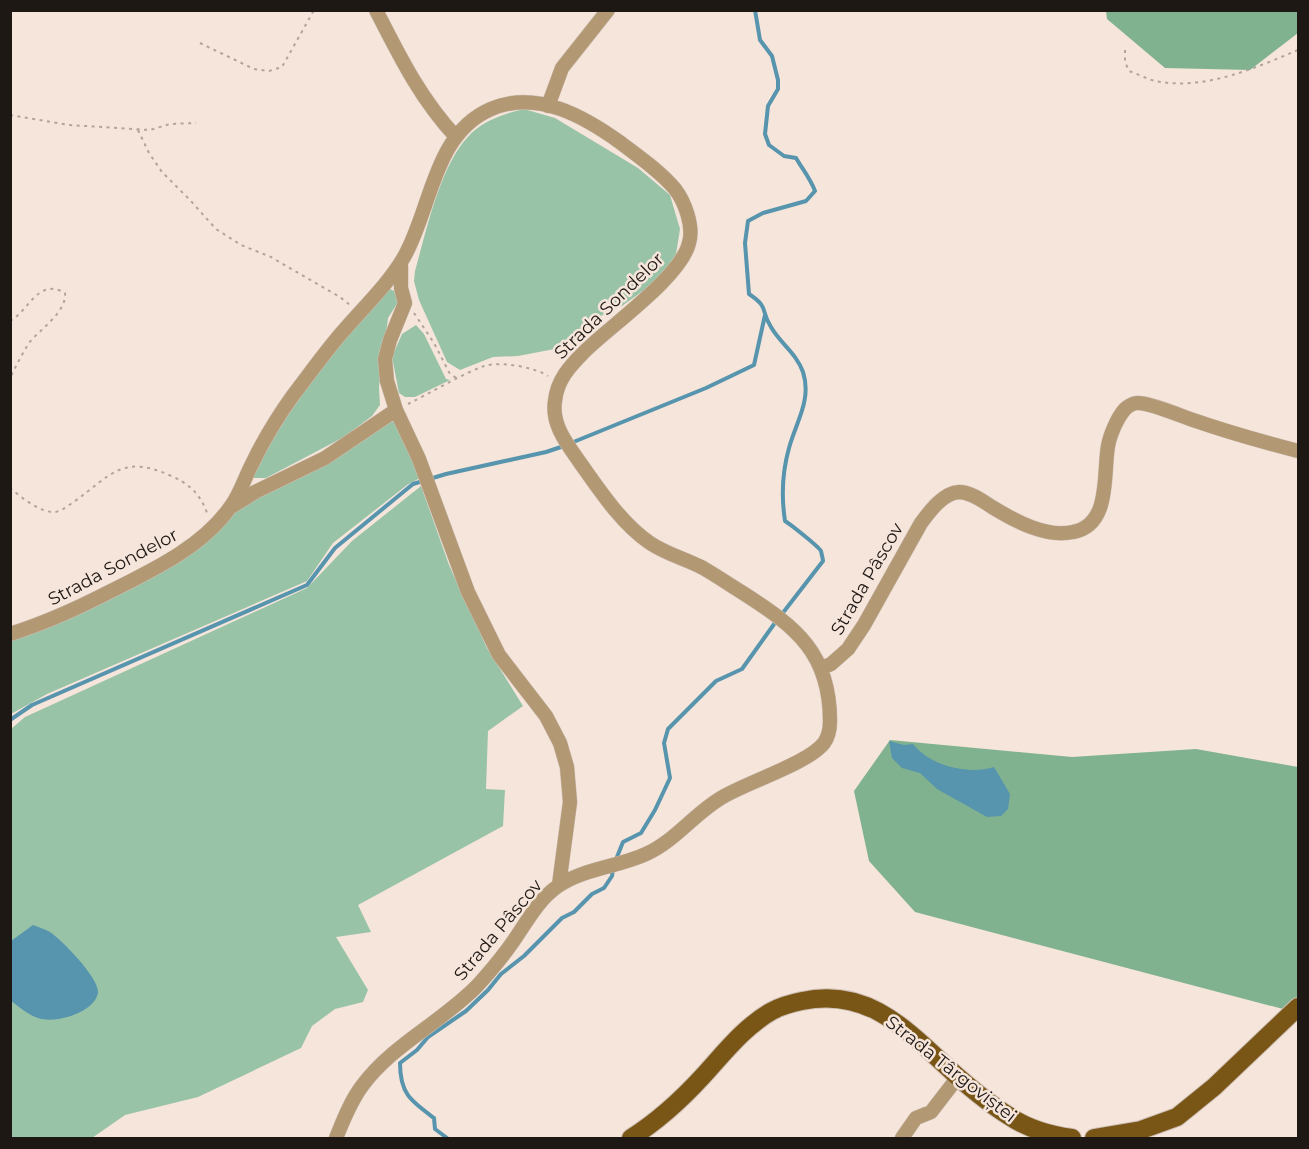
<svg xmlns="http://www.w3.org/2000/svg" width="1309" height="1149" viewBox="0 0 1309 1149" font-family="Montserrat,sans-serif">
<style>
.green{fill:#99c3a6}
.forest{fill:#80b290}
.water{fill:#5794ad}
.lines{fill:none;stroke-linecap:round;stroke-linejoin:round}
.stream{stroke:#5794ad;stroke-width:4}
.minor-casing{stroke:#cfc0b7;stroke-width:15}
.major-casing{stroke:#cfc0b7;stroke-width:20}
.path{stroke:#b1a49c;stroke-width:2;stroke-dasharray:3 4.5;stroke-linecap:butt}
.minor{stroke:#b29873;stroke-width:14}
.major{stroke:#7a5616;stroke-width:18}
.labels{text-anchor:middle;stroke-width:5;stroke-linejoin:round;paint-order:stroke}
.street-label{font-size:18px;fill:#1e1815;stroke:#f6e5db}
</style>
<rect width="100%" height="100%" fill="#f6e5db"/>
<path class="green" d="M524,109L555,118L638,168L670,195L680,229L676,254L658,280L622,306L592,320L575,341L560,348L518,356L493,357L460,370L447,362L419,300L414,281L415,271C426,232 440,167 467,138C481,121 503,114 524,109Z
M388,288L394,291L398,302L388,318L379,387L380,405L372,416L344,437L266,478H254L253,470L280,420L345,337Z
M416,325L424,334L446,379L450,380L415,397H405L399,393L392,357L402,334Z
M391,419L395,421L420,478L407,485L333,543L307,581L47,694L11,714V637L162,570L225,517Z
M421,486L449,565L487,648L523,706L488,731L486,789L505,790L503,826L358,905L371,932L336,937L368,990L363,1002L335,1009L312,1026L301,1048L198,1097L125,1115L92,1138H11V729L25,717L307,588L352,541Z"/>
<path class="forest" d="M1106,11H1298V33L1250,70L1165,68L1107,19Z
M890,740L1072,757L1196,749L1298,767V1013L915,912L869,861L854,791Z"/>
<path class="water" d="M889,741L904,745L913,744C930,766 968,775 994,767L1010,794L1008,809L1001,816L987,817L937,789L920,773L902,768L892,758Z
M33,925C38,927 45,929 50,932C62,940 100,979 98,993C94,1013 55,1024 38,1018C29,1015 19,1007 11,1001V941Z"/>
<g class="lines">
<path class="stream" d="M755,10L760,40L772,56L778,80V89L768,106L765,134L769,145L784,156L796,158C803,170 810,178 815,191L806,201L763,213L748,221L745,243L749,294C770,308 760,310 771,327C780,343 797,354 803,372C812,400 796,422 789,448C782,473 781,495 785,521C790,524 818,546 821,551C821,552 823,559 823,561L782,614
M571,443L706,388L754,365L765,315
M10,720L32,705L307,585L335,548L413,484L446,474L546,452L564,446
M615,862L623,842L641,833L655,810L670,778L664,743L668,729L716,681L742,669L777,620
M447,1138L435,1129L434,1118C411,1101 400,1094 400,1063L417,1050L428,1037L466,1011L488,990L501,974L524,956L562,918L574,912L592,894L604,888L612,876L613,869"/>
<g class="minor-casing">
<path id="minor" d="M376,10C400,57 420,98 456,137
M548,106L562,68L608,10
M401,263V288L405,303L390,340L385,359L387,381L396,410L419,459L468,592L499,655L546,716L560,743L567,767L570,802L559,885
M231,507L255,492L325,458L396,410
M10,634C45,623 76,609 107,593C151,571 203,547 231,506C240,494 245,477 252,464C264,439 278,416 294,394C311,372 327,349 345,329C365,306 389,283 404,257C432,208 433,134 491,109C537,89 585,117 621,143C639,157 660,171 675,189C685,202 694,227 689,243C681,277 610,326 584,352C570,366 557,380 555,401C551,425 568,445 581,464C600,491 622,524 650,543C666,554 686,559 703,568C717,576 730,585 743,593C796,627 830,653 830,721C830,729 829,736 824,743C809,763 745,783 721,798C694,814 675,841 646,854C618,867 585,868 558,886C535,902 524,928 507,950C498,962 487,975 477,986C442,1022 392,1045 362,1086C350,1102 343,1121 336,1138
M822,668L831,664L848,649L864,625L921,523C930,511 943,493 959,492C971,492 983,501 992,507C1015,521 1046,538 1073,532C1111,525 1103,475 1108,446C1110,435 1117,418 1125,409C1127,407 1133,403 1137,403C1148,402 1181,416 1193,420C1228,432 1263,442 1298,451
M902,1138L916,1118L931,1112L958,1077"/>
</g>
<g class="major-casing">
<path id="major" d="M631,1138C658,1121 681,1100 703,1076C724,1053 745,1026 772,1011C781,1006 792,1003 802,1001C872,986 912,1036 958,1077C974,1091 991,1105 1009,1116C1028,1129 1049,1135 1072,1138
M1094,1138L1141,1130L1177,1117L1214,1087L1298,1007"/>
</g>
<path class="path" d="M200,43L254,69L269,71L282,67L314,10
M1125,50V62L1129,71C1138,74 1147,79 1155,81C1204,91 1255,68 1298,50
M10,115L69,125L150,130L170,124L196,123
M138,130L149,153L162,172L189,199L216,229L241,245L271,257L312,281L340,297L350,305
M414,313L434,343L450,374L458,379
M10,321C28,312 38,277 65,293C67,312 40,329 29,343C22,354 16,366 10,378
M408,404C432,392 460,375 484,366C500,361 534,367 548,376
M10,488C21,497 40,513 55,512C62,511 69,505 75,501C110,476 122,454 169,475C188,483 200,493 207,513"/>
<use href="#minor" class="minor"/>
<use href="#major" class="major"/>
</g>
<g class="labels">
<g class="street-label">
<text transform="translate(609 306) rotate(-44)" y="6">Strada Sondelor</text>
<text transform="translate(113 567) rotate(-28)" y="6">Strada Sondelor</text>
<text transform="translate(867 579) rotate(-60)" y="6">Strada Pâscov</text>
<text transform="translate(498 930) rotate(-50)" y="6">Strada Pâscov</text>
<text transform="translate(951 1069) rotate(38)" y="6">Strada Târgoviștei</text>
</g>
</g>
<rect width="1309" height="1149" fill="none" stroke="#1e1815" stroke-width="24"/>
</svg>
